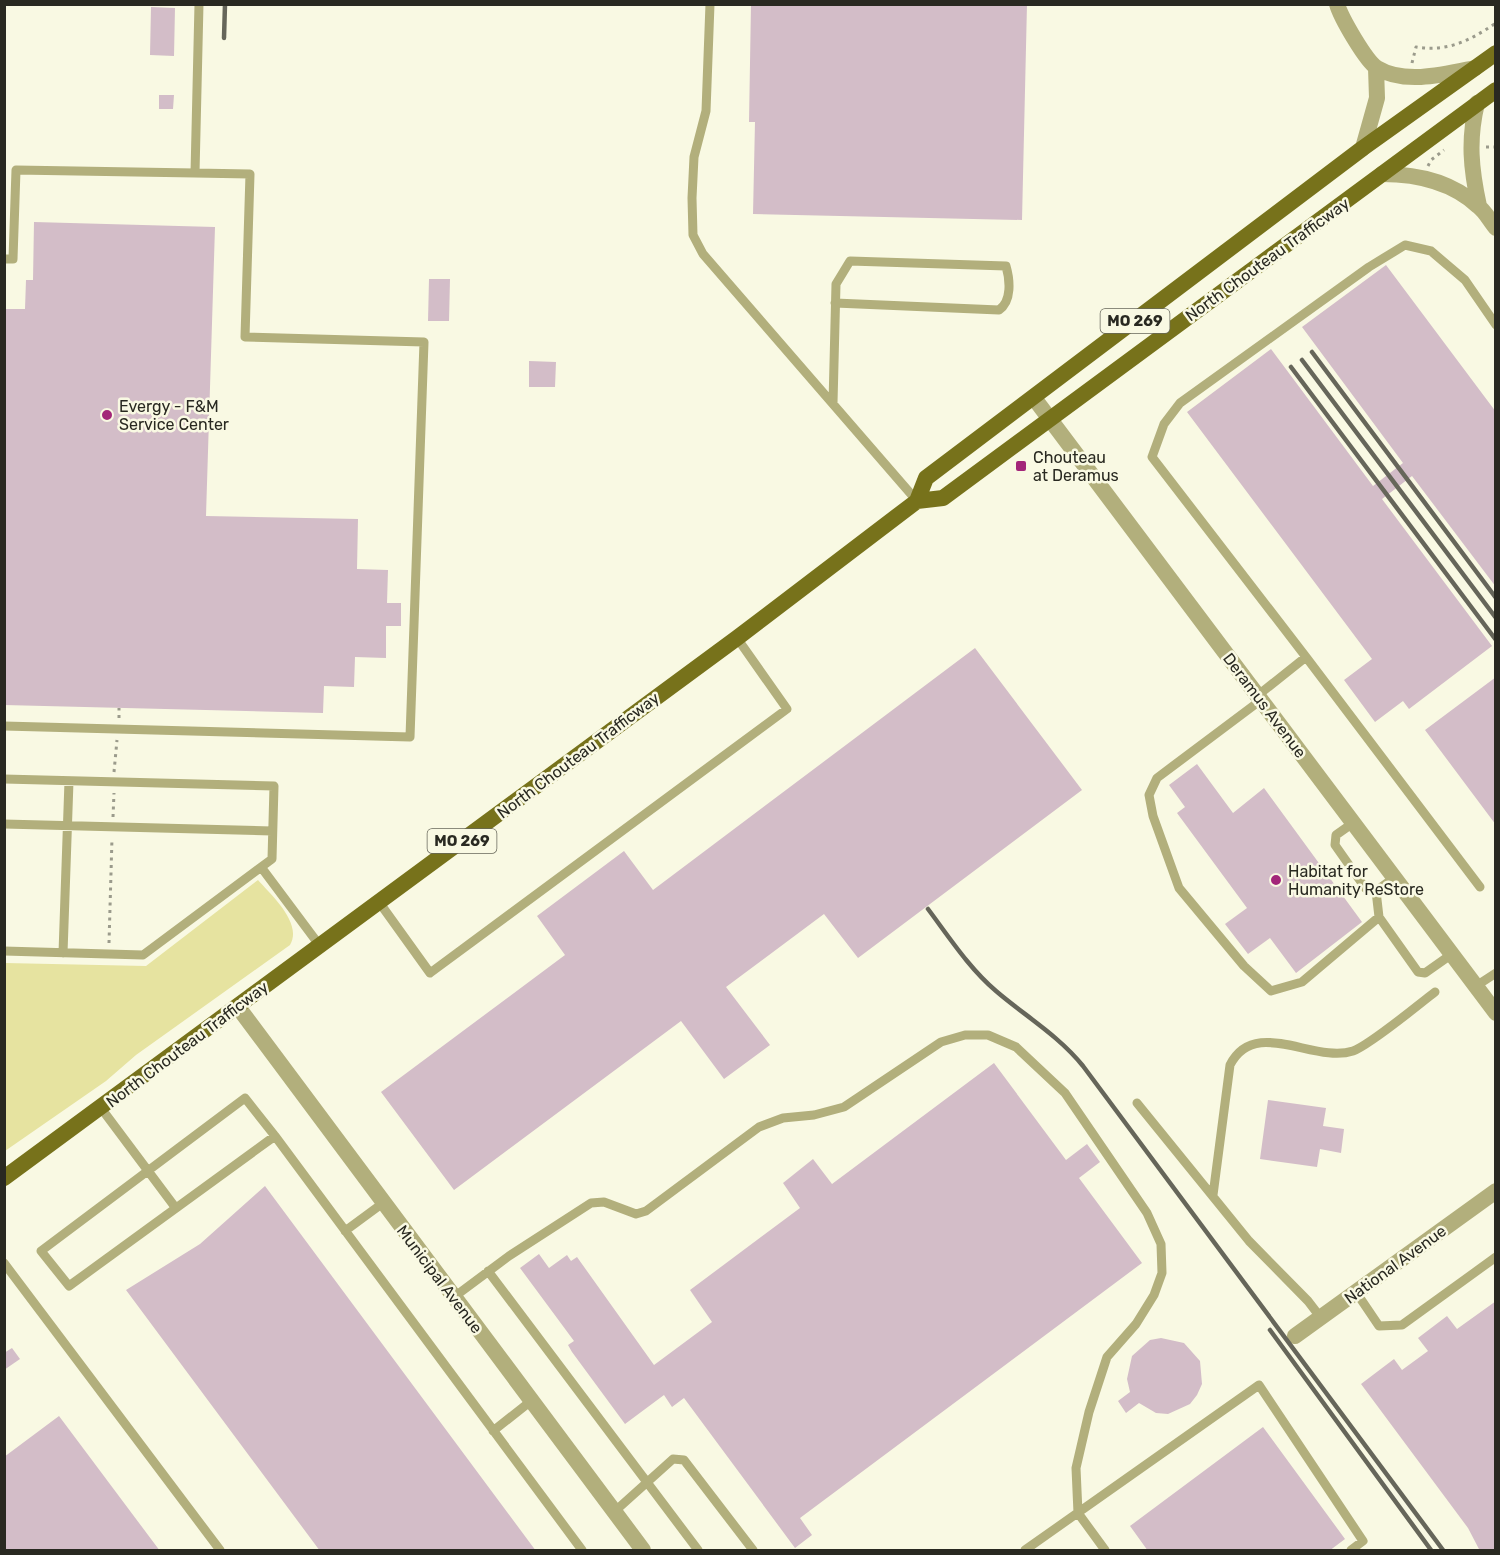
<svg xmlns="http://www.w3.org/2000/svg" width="1500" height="1555" viewBox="0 0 1500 1555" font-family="Rubik,sans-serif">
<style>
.green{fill:#e6e3a0}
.building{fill:#d3bdc8}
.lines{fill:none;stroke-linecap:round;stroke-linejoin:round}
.path{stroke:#9b9b8c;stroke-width:3;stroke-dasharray:3 4.5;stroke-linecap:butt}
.service{stroke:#b2af7c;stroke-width:9}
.minor{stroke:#b2af7c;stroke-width:16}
.primary{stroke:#77721b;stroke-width:16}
.rail{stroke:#66665a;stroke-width:4.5}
.poi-dot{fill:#a32679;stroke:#f9f9e3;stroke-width:2}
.labels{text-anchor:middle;stroke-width:5;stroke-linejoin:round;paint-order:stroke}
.shield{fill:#f9f9e3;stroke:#67675b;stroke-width:1.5}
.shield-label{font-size:15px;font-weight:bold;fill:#292921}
.street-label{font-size:16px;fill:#292921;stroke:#f9f9e3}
.poi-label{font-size:16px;fill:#292921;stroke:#f9f9e3;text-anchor:start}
</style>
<rect width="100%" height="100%" fill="#f9f9e3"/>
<path class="green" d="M258,880C271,895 303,923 290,945L136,1055L106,1081L5,1151V963L146,966Z"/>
<path class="building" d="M751,4H1027L1022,220L753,214L755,122H749Z
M151,7L175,8L174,56L150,55Z
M159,95H174L173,109H159Z
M34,222L215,227L206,516L358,519L357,569L388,570L387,603H401V626H386V658L355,657L354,687L324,686L323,713L4,705V309H25L26,280H33Z
M1386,265L1496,412V587L1412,476L1382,499L1492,646L1409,709L1403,701L1375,722L1344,680L1372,659L1187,412L1271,349L1373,486L1403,463L1302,327Z
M429,279H450L449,321H428Z
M529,361L556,362L555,387H529Z
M975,648L1082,790L858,958L824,914L726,987L770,1045L724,1079L681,1021L454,1190L381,1092L565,955L537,916L624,851L653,890Z
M1496,677V825L1425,730Z
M1197,764L1233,813L1264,788L1362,922L1296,973L1270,938L1248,954L1225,924L1247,908L1177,813L1185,807L1169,785Z
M994,1063L1066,1160L1087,1144L1100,1162L1079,1178L1142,1263L800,1518L812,1535L795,1548L684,1398L672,1407L664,1395L625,1424L572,1352L568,1345L574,1341L520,1268L539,1254L549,1268L567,1255L571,1261L577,1257L654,1365L712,1322L690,1290L800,1208L783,1183L813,1159L832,1184Z
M1268,1100L1326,1108L1323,1126L1344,1129L1341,1153L1320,1149L1317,1167L1260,1159Z
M265,1186L536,1551H320L126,1290L200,1244Z
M1496,1301V1551H1480L1468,1528L1361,1384L1394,1359L1402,1370L1428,1351L1418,1338L1447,1316L1457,1329Z
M1161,1338L1184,1343L1200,1361L1202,1384L1197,1395L1190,1404L1168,1414L1156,1413L1139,1403L1126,1413L1118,1401L1130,1392L1127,1379L1132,1356L1150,1340Z
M12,1348L20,1359L4,1370V1353Z
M59,1416L160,1551H4V1457Z
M1263,1427L1345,1539L1329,1551H1148L1130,1526Z"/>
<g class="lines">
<path class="path" d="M1412,63L1416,47C1448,52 1469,41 1496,23
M1486,147H1496
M1428,166L1431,160L1444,150
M119,718V708
M114,772L117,740
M113,817L114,793
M109,943L112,838"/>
<path class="service" d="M710,4L706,111L694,157L692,198L693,235L703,254L917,501
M4,259H13L16,170L195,173L199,4
M833,403L836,284L850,261L1006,266C1010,280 1012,301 999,310L835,303
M1306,657L1152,457L1164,424L1180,403L1369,267L1405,245L1431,251L1465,280L1496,325
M1257,696L1306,657L1480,887
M1261,700L1157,778L1149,795L1153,816L1179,888L1244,966L1271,991L1302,982L1379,917L1418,972L1425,973L1452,954
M4,726L410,737L424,342L245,337L250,174L195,173
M4,779L274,786L272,859L143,955L4,951
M1353,823L1336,835L1335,845L1366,889L1376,891L1394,878
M4,824L272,831
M261,867L320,946
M1376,891L1379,917
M379,902L430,973L787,709L737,638
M63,953L69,781
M1476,986L1496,973
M1137,1103L1249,1241L1308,1301L1321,1318
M101,1108L175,1207
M275,1136L69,1286L41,1251L245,1098L275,1136L582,1550
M1213,1195L1230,1065C1255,1016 1314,1064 1353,1051C1370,1045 1418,1005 1435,992
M345,1231L383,1203
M4,1263L220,1550
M488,1271L698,1550
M1356,1292L1379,1326L1402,1325L1496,1257
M454,1297L509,1256L591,1203L604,1202L636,1214L646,1211L759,1127L783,1118L814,1115L844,1107L941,1042L965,1035H988L1016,1047L1065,1093L1147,1213L1161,1244L1162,1273L1154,1295L1136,1324L1107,1357L1089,1412L1076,1468L1078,1513L1105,1550
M493,1431L531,1401
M614,1512L673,1459L684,1460L753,1550
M1025,1550L1259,1385L1363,1541L1351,1550"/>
<path class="minor" d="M1337,4C1341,18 1366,61 1377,68C1405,85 1446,74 1475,68
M1477,103C1468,140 1471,169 1479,206
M1363,148L1377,98L1376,68
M1382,174C1416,174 1452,182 1478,206C1485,211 1490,221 1496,228
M1034,398L1496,1013
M238,1007L643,1550
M1295,1336L1496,1191"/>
<path class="primary" d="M917,501L943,498L1496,90
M4,1178L737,638L917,501L926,478L1363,148L1496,53"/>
<path class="rail" d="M224,38L225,4
M1312,352L1496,598
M1302,360L1496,618
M1291,367L1496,640
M928,909C949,937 969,968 996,991C1025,1016 1058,1035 1083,1066L1443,1550
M1270,1330L1431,1550"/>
</g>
<g class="poi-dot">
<circle cx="107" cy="415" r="6"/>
<rect x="1015" y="460" width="12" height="12" rx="3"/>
<circle cx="1276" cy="880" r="6"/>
</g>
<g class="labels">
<g class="shield">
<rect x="1100.5" y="309" width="69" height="24" rx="4.5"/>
<rect x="427.5" y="829" width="69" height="24" rx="4.5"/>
</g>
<g class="shield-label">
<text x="1135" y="326">MO 269</text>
<text x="462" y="846">MO 269</text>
</g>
<g class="street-label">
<text transform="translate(1267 259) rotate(-36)" y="6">North Chouteau Trafficway</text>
<text transform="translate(1265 705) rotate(53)" y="6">Deramus Avenue</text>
<text transform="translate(578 755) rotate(-37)" y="6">North Chouteau Trafficway</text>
<text transform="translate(187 1044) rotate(-37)" y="6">North Chouteau Trafficway</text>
<text transform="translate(1395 1264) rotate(-36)" y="6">National Avenue</text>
<text transform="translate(440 1279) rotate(53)" y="6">Municipal Avenue</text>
</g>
<g class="poi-label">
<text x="119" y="412">Evergy - F&amp;M<tspan x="119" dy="18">Service Center</tspan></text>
<text x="1033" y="463">Chouteau<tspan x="1033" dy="18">at Deramus</tspan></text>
<text x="1288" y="877">Habitat for<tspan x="1288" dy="18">Humanity ReStore</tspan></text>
</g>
</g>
<rect width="1500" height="1555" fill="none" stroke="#292921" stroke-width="12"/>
</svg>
